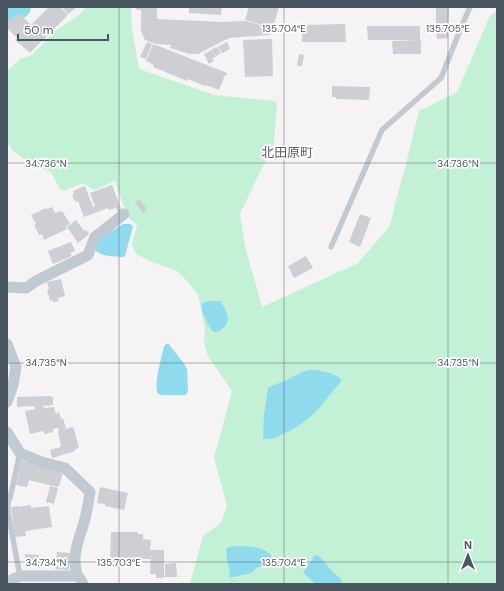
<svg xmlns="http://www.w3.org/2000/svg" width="504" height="591" viewBox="0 0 504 591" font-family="'DM Sans','Noto Sans JP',sans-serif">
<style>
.green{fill:#c3f1d5}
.water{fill:#90daee}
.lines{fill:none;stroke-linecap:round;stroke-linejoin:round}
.river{stroke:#90daee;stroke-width:22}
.building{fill:#cdcfd5}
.service{stroke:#c1cad2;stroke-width:5.5}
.minor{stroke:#c1cad2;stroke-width:11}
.ticks{fill:none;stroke:#4a5661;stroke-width:1;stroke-opacity:0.45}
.labels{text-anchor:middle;stroke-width:3.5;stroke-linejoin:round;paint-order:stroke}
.neighbourhood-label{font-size:13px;fill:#5f6368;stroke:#fff}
.ticks-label{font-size:10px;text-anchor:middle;fill:#4a5661;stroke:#fff;stroke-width:3.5;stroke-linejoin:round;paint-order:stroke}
</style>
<rect width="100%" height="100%" fill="#f5f3f3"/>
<path class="green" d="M86,7H131L132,29L139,69L214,95L275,101L277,106L274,143L240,214L245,246L262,307L358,263L390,226L396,200L405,168L419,111L457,92L490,16L497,11V584H189L191,580L203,536L221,523L227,505L214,458L232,391L208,356L204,343L205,328L198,295L189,283L177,271L149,261L135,253L132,245L137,225L128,217L121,199L115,181L94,190L83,183L64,191L59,188L51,172L36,167L13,151L7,142V71L20,59L32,55L55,31L78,16Z"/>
<path class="water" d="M123,224H130L133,226L125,256L123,257C112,256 102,257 93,249L100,238Z
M210,301H220C226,308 232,321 223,328C220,331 218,332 213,332C208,324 200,313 202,303Z
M168,343L185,365L187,370L188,390L187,393L185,395H162L158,394C153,384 162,357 164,346Z
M310,370C320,370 332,372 341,379V382C333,390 326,400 319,408C308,420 295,429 281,435C275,438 269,441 263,438L264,414L268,388C275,384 282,382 289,379C296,375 302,371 310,370Z
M228,547C240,546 270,544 273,560C267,565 257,566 251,573L229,578L230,572L227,560L226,549Z
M315,555C323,557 326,565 332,571C335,574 339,577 342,580L341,584H316L303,573Z"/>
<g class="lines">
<path class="river" d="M7,16L20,7"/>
</g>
<path class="building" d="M49,7H60L68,15L30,53L15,40L24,31L17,38L7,28V24L11,18L12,19L19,13L31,25Z
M62,7H77L68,14Z
M135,7H157V19L222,22L245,21L272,28L270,35L242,37L230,38L220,42V43L211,47L198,54H190L170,48L171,45L156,44L145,40L141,31V10H137Z
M189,7H222L221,15L189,13Z
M249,7H279L273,28L245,20Z
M436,7H449L448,25H436Z
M345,24L346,42H302V25Z
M367,26H420V40H368Z
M436,26H448V38L437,39Z
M272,39L273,76L245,77L243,40Z
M421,40V54H393L392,41Z
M147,42L152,44L146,59L140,57Z
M227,42L230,49L222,53L218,47Z
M153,44L161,47L154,65L146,61Z
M161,47L227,73V75H225L219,90L206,85L205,86L188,79L187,81L153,67Z
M217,47L221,53L216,56L212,49Z
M212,50L216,57L212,58L214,61L209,64L204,54Z
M299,54L304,55L302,66H297Z
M332,86L370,87L369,100L336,99V97H332Z
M112,185L122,211L118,213L116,208L109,210L108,208L84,217L78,201L76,202L75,200H74L72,195H74L73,191L85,186L93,207L95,206L90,193Z
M139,199L147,209L143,213L135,203Z
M52,207L55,213L60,211V212L62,211L70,224L66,226L67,229L44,240L42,234L39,235L34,225L36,224L31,215L46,208L47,209Z
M360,214L371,218L360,247L349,242Z
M76,220L84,231L85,230L87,231L89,234L78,243L67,227Z
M71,242L75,251L70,253L72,256L53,264L48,251Z
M306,256L313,268L294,278L288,266Z
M61,279L65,296L58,298L59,301L53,302L52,300L50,301L47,290L49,289L47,282Z
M51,396V397H53V405L43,406L44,408L54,407L56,414H58L57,412H59L61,419L63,418L66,429L72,427L74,429L79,448L75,449V451L52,458L50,450L61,447L58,432H59L58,428L53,429V432L45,434L43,431L30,434L25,411L35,409L34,406L17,407V397Z
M21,460L63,473L59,486H58V487L29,480L27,487L16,485Z
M50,486L58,488L54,504L46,502Z
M100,487L128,493L124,510L105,506V504L97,503Z
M31,505V508L49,506L52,527L25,531L26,536L15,537L11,507L18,506V507Z
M111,532H138V534H143V539L151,540L150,550H164V578H156V574H150L151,551L150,559L122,558V560H110Z
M57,552L70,553L69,570L55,569Z
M25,554L39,555L38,565L25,564Z
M176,563L177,577H165V564Z"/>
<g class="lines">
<path class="service" d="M331,247L382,130L441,78L462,25L470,7
M20,576L8,513V502L10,498L20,453"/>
<path class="minor" d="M7,287L26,288L36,281L88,255L95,237L124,214
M7,344L16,367L13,385L7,402
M7,432L20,453L42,462L65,468L90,492C89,501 87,510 85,519C80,538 71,553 77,574C78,578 82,580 83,584
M7,582L20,576H77"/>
</g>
<path class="ticks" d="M119,7V584M284,7V584M448,7V584M7,163H497M7,363H497M7,562H497"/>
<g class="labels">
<g class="neighbourhood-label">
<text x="287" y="157">北田原町</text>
</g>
</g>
<g class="ticks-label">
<text x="284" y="32">135.704°E</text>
<text x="448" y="32">135.705°E</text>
<text x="46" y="167">34.736°N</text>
<text x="458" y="167">34.736°N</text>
<text x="46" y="366">34.735°N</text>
<text x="458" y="366">34.735°N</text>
<text x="46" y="566">34.734°N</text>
<text x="119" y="566">135.703°E</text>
<text x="284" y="566">135.704°E</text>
</g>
<rect width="504" height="591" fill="none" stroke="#4a5661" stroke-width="16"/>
<g transform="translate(468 555)" stroke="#ffffff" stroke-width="3" paint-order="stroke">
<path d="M0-3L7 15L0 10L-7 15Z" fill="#4a5661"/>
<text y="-6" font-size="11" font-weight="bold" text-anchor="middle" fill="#4a5661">N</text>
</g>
<path d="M18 34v6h90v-6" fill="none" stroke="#4a5661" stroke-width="2"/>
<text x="24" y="34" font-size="12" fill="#4a5661" stroke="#ffffff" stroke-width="3" paint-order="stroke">50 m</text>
</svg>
